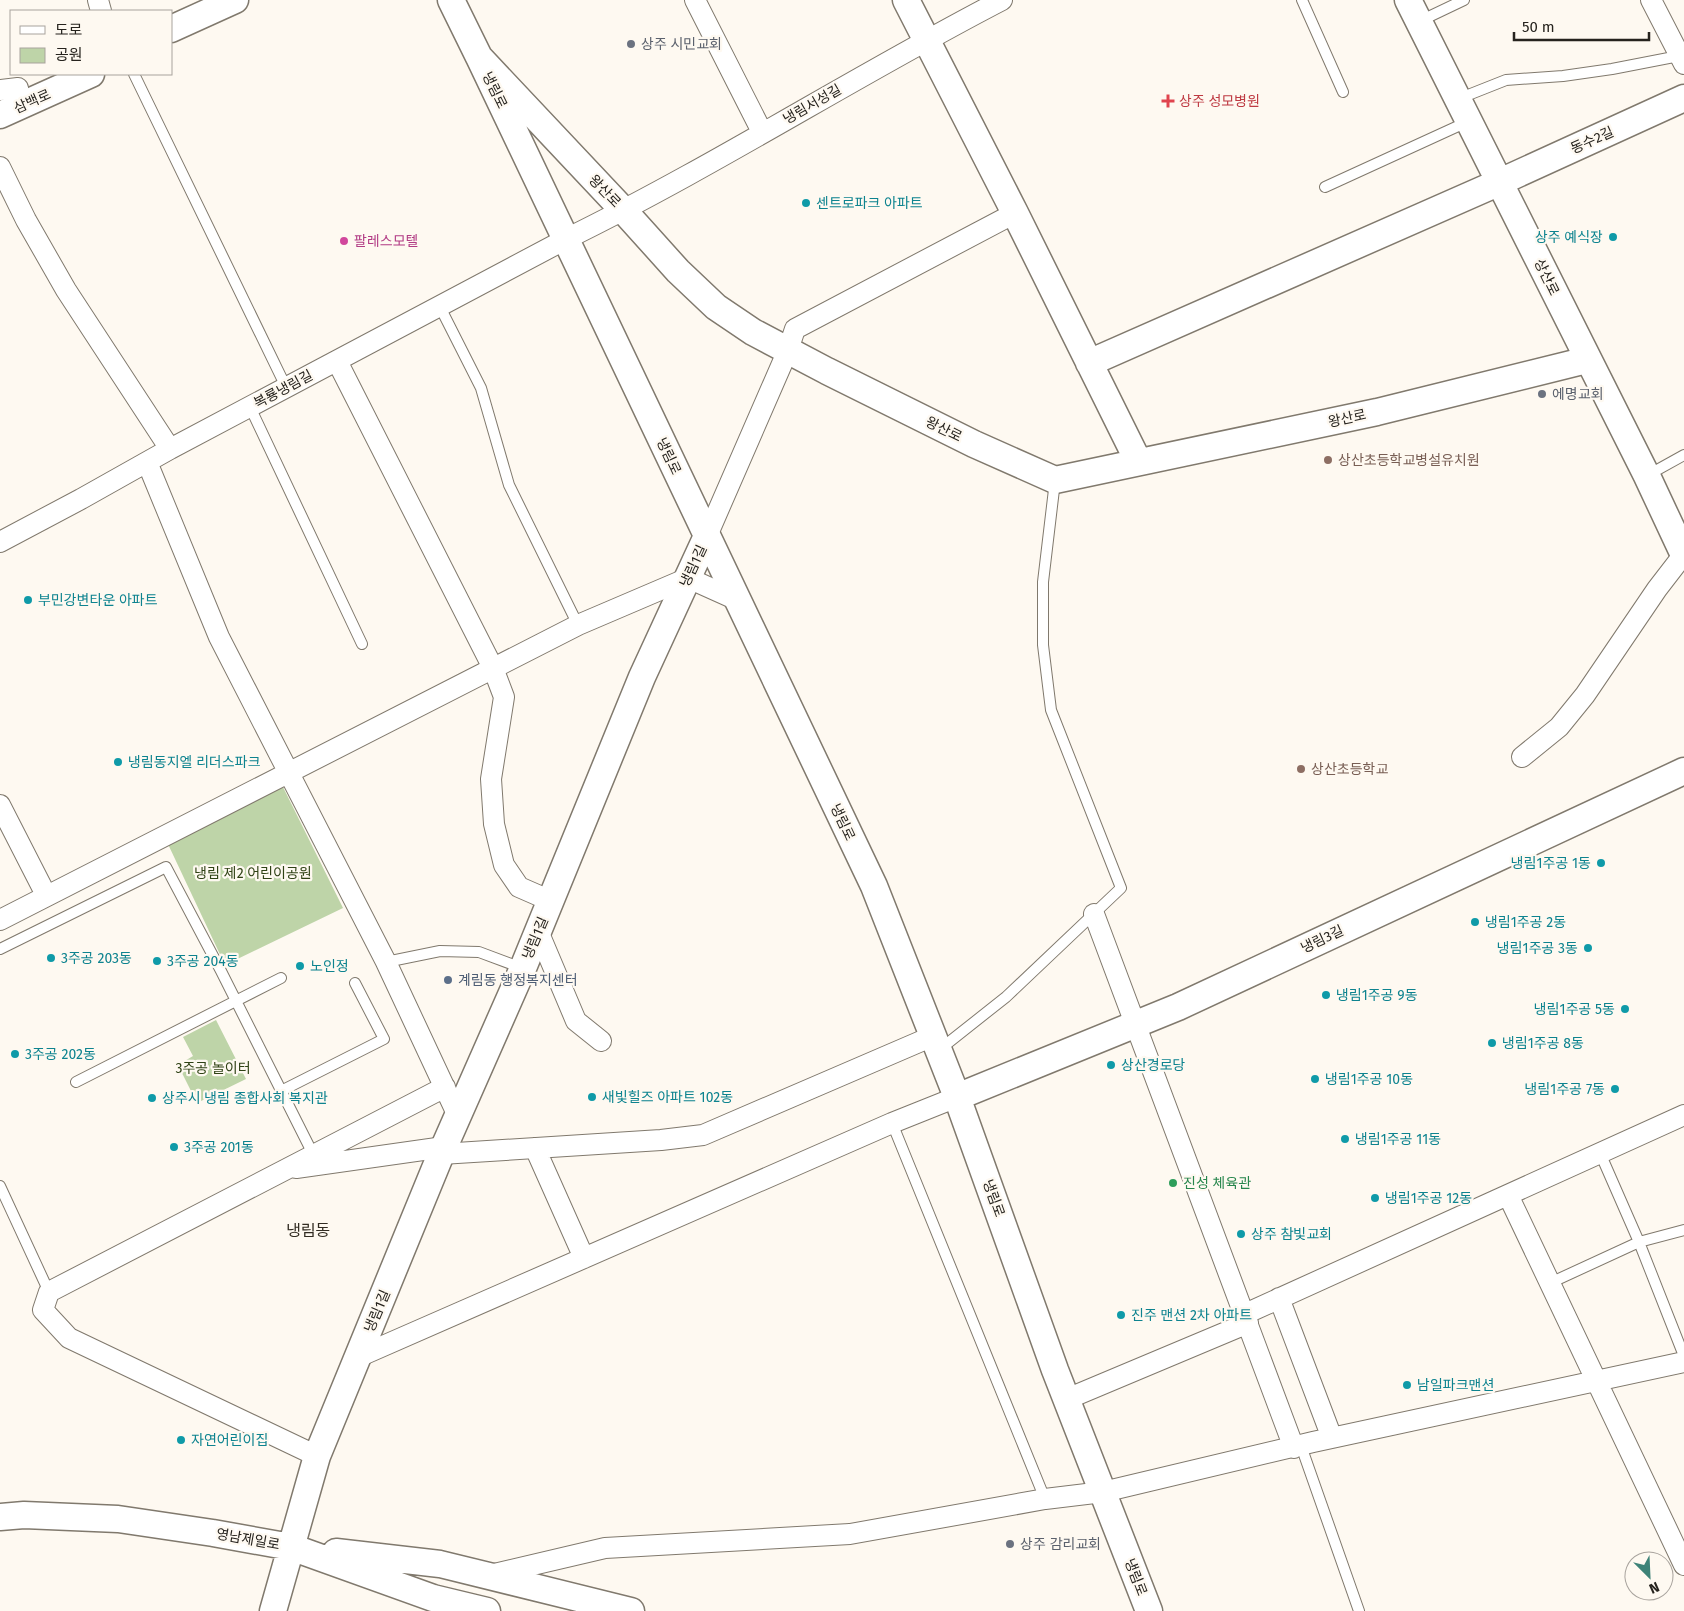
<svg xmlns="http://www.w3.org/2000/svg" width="1684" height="1611" viewBox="0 0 1684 1611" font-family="'Fira Sans','Noto Sans KR',sans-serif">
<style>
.green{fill:#bed4a8}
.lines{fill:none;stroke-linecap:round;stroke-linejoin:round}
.service-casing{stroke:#80796d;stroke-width:12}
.minor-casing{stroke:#80796d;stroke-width:22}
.tertiary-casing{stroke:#80796d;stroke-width:29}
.service{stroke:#fff;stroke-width:10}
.minor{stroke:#fff;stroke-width:20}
.tertiary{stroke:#fff;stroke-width:26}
.worship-dot{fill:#6b7280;stroke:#fef9f1;stroke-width:2}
.health-dot{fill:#e0444e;stroke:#fef9f1;stroke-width:2}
.culture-dot{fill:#0f9aa8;stroke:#fef9f1;stroke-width:2}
.hotel-dot{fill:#d1479c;stroke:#fef9f1;stroke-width:2}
.education-dot{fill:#8d6e63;stroke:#fef9f1;stroke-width:2}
.service-dot{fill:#5c6f8a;stroke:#fef9f1;stroke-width:2}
.leisure-dot{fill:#2e9e5b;stroke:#fef9f1;stroke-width:2}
.labels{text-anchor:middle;stroke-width:4.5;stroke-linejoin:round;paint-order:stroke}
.worship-label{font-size:14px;fill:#5b616d;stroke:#fef9f1;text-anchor:start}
.street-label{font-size:14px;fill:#26231e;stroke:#fef9f1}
.health-label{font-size:14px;fill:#be3a42;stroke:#fef9f1;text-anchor:start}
.culture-label{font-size:14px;fill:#0d838f;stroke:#fef9f1;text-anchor:start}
.hotel-label{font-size:14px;fill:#b23c85;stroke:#fef9f1;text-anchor:start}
.education-label{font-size:14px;fill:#785e54;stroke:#fef9f1;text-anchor:start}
.park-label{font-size:14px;fill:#2f4215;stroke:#fef9f1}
.service-label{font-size:14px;fill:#4e5e75;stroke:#fef9f1;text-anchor:start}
.leisure-label{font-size:14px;fill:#27864d;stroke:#fef9f1;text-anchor:start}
.quarter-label{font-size:16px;fill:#322c22;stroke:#fef9f1}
</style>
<rect width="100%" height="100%" fill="#fef9f1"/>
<path class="green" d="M282,785L343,908L225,965L167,842Z
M216,1020L246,1079L197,1103L178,1065L193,1056L183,1037Z"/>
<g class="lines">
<g class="service-casing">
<path id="service" d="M1302,0L1343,92
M1420,21L1464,0
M134,74L286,387
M1458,99L1506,80L1563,76L1612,69L1679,56
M1325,187L1467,122
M440,307L481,388L509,485L578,625
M250,407L362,644
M1648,475L1684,455
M0,949L166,867L221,971L313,1154
M386,962L440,951L479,952L522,968
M939,1050L1006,997L1121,888L1051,710L1043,645V582L1055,481
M76,1082L281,978
M281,1091L384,1039L355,983
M892,1123L1045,1499
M1600,1153L1639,1242L1684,1356
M0,1186L49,1292
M1550,1283L1639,1242L1684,1230
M1301,1446L1359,1611"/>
</g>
<g class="minor-casing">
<path id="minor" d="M98,0L101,11
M695,0L762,132
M1651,0L1684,64
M0,90L18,88
M0,167L26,220L66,290L170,449
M337,361L493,668L504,697L491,779L494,824L504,865L519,887L551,901
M147,462L219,637L386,962L458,1116
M707,536L788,350L795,329L1015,213
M0,542L81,499L170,449L566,239C715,166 855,76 1002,0
M1522,757L1559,727L1585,695L1657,589L1684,554
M0,805L46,895
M1094,914L1294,1448
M0,920L578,625L688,578L737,600
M538,931L576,1021L601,1041
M535,1148L584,1258
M441,1154L661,1140L703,1135L933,1036
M296,1168L444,1147
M1508,1195L1684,1565
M1279,1298L1332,1438
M1245,1314L1684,1115
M358,1357L892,1123L957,1097
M1067,1399L1248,1323
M317,1456L69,1338L43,1310L49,1292L445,1087
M490,1575L605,1548L850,1534L1045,1499L1103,1492L1313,1442L1684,1362"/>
</g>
<g class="tertiary-casing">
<path id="tertiary" d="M451,0L479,57L624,211L678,271L716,307L753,332L827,371L974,444L1055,480L1377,412L1587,360
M906,0L1015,213L1138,461
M1408,0L1647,476L1684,555
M171,29L235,0
M479,57L874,886L957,1097L1055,1370L1149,1611
M0,115L91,74
M1089,363L1500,182L1684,98
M957,1097L1178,1007L1684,771
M0,1517L24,1515L118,1519L213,1533L291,1547L433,1598L487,1611
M336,1552L440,1564L631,1611
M273,1611L317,1456L441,1154L523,968L642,677L707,536"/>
</g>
<use href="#service" class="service"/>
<use href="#minor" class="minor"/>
<use href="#tertiary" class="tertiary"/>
</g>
<g class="worship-dot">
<circle cx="631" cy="44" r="5"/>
<circle cx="1542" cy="394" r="5"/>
<circle cx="1010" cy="1544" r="5"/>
</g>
<path class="health-dot" d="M1165.5 93.5h5v5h5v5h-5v5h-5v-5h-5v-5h5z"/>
<g class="culture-dot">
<circle cx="806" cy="203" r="5"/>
<circle cx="1613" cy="237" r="5"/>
<circle cx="28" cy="600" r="5"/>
<circle cx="118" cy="762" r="5"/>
<circle cx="1601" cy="863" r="5"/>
<circle cx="1475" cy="922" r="5"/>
<circle cx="1588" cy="948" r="5"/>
<circle cx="51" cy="958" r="5"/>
<circle cx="157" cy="961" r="5"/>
<circle cx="300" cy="966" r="5"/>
<circle cx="1326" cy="995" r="5"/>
<circle cx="1625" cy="1009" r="5"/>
<circle cx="1492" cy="1043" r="5"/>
<circle cx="15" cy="1054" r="5"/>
<circle cx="1111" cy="1065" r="5"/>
<circle cx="1315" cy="1079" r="5"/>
<circle cx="1615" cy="1089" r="5"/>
<circle cx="592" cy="1097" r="5"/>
<circle cx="152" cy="1098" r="5"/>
<circle cx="1345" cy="1139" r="5"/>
<circle cx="174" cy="1147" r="5"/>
<circle cx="1375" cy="1198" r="5"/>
<circle cx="1241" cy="1234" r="5"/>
<circle cx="1121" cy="1315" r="5"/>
<circle cx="1407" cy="1385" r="5"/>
<circle cx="181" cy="1440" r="5"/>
</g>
<circle class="hotel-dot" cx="344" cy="241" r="5"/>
<g class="education-dot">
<circle cx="1328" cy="460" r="5"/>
<circle cx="1301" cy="769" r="5"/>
</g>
<circle class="service-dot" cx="448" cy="980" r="5"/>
<circle class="leisure-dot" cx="1173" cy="1183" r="5"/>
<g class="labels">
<g class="worship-label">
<text x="641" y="49">상주 시민교회</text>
<text x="1552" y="399">에명교회</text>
<text x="1020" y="1549">상주 감리교회</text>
</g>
<g class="street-label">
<text transform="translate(495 90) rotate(64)" y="5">냉림로</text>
<text transform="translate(32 101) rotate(-24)" y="5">삼백로</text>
<text transform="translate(812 104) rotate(-30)" y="5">냉림서성길</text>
<text transform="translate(1592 140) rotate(-24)" y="5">동수2길</text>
<text transform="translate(605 191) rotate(46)" y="5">왕산로</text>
<text transform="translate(1547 277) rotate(64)" y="5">상산로</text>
<text transform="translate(283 389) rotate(-28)" y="5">복룡냉림길</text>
<text transform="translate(1347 418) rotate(-12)" y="5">왕산로</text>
<text transform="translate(944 429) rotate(26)" y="5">왕산로</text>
<text transform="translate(669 456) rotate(65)" y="5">냉림로</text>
<text transform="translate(693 566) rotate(-65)" y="5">냉림1길</text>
<text transform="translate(843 822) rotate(65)" y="5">냉림로</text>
<text transform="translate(535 938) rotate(-67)" y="5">냉림1길</text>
<text transform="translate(1322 939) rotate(-25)" y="5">냉림3길</text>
<text transform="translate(994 1198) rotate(70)" y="5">냉림로</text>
<text transform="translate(377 1311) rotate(-67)" y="5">냉림1길</text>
<text transform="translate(248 1539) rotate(10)" y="5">영남제일로</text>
<text transform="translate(1136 1577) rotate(69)" y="5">냉림로</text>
</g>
<g class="health-label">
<text x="1179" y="106">상주 성모병원</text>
</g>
<g class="culture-label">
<text x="816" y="208">센트로파크 아파트</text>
<text x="1603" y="242" text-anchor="end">상주 예식장</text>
<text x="38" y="605">부민강변타운 아파트</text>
<text x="128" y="767">냉림동지엘 리더스파크</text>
<text x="1591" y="868" text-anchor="end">냉림1주공 1동</text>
<text x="1485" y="927">냉림1주공 2동</text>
<text x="1578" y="953" text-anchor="end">냉림1주공 3동</text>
<text x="61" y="963">3주공 203동</text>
<text x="167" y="966">3주공 204동</text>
<text x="310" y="971">노인정</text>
<text x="1336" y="1000">냉림1주공 9동</text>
<text x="1615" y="1014" text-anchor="end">냉림1주공 5동</text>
<text x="1502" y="1048">냉림1주공 8동</text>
<text x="25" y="1059">3주공 202동</text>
<text x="1121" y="1070">상산경로당</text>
<text x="1325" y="1084">냉림1주공 10동</text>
<text x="1605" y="1094" text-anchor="end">냉림1주공 7동</text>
<text x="602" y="1102">새빛힐즈 아파트 102동</text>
<text x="162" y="1103">상주시 냉림 종합사회 복지관</text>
<text x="1355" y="1144">냉림1주공 11동</text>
<text x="184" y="1152">3주공 201동</text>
<text x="1385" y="1203">냉림1주공 12동</text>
<text x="1251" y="1239">상주 참빛교회</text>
<text x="1131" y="1320">진주 맨션 2차 아파트</text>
<text x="1417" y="1390">남일파크맨션</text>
<text x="191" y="1445">자연어린이집</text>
</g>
<g class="hotel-label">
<text x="354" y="246">팔레스모텔</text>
</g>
<g class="education-label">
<text x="1338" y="465">상산초등학교병설유치원</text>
<text x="1311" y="774">상산초등학교</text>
</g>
<g class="park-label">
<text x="253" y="878">냉림 제2 어린이공원</text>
<text x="213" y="1073">3주공 놀이터</text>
</g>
<g class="service-label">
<text x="458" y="985">계림동 행정복지센터</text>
</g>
<g class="leisure-label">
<text x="1183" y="1188">진성 체육관</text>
</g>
<g class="quarter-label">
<text x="308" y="1236">냉림동</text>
</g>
</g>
<rect x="10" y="10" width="162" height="65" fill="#fef9f1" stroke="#a8a39d"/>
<rect x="20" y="26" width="25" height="8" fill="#ffffff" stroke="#a8a39d"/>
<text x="55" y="35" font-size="15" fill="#26231e">도로</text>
<rect x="20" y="48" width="25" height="15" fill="#bed4a8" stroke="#a8a39d"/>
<text x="55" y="60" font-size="15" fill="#26231e">공원</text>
<g transform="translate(1649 1576) rotate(156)"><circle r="24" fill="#fef9f1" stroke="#a8a39d"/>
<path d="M0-4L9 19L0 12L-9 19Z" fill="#3e8378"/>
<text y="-8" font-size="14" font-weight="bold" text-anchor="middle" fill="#26231e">N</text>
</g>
<path d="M1514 32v8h135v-8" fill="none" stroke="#26231e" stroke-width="2.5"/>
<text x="1522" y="32" font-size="15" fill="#26231e" stroke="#fef9f1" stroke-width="4" paint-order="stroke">50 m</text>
</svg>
